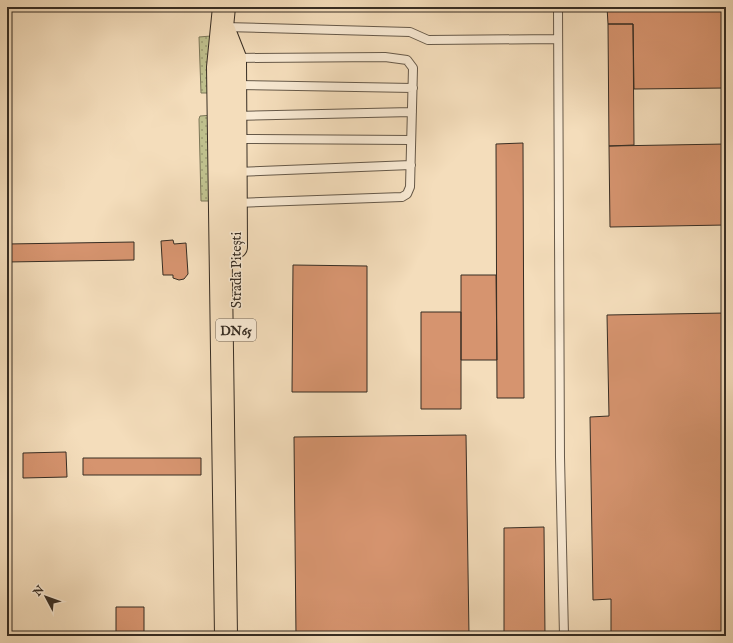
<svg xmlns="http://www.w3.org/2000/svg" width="733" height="643" viewBox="0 0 733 643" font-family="'IM FELL English',serif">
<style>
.grass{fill:url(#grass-dots);stroke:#7b7658}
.building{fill:#d6946f;stroke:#372d23}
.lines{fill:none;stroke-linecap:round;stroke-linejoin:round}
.service-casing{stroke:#665949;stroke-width:10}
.primary-casing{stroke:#372d23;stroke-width:24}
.service{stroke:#f8e9d3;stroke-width:8}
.primary{stroke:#f4ddbb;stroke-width:22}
.labels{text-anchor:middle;stroke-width:3;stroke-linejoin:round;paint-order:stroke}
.shield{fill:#f8e9d3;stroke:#716558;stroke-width:1}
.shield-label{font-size:13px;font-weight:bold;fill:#372d23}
.street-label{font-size:14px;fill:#372d23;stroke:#f8e9d3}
</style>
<defs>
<pattern id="grass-dots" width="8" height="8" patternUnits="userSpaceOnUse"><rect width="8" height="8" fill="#bfc08d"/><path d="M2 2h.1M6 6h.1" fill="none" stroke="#9c9c73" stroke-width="1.8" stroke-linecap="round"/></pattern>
</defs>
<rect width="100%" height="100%" fill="#f4ddbb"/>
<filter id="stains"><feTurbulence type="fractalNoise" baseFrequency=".005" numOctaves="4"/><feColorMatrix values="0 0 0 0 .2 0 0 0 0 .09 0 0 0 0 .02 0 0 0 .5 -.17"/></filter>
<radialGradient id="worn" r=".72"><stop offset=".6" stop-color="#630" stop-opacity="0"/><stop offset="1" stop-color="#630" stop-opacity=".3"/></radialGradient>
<path class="grass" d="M211,36L213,93H201L199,37Z
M213,115L215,201H201L199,119L200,116Z"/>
<path class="building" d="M607,7H726V88L634,89L633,24H608Z
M608,24H633L634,145L609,146Z
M523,143L524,398H497L496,144Z
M726,144V225L610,227L609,146Z
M173,240L174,244L186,243L188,274L184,279L179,280L173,278V275H163L161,241Z
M134,242V260L7,262V244Z
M293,265L367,266V392H292Z
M461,275H496L497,360H461Z
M421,312H461V409H421Z
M726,313V636H611V599L593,600L590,417L609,416L607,315Z
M466,435L469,636H296L294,437Z
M66,452L67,477L23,478V453Z
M83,458H201V475H83Z
M544,527L545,636H504V528Z
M116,607H144V636H116Z"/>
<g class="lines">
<g class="service-casing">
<path id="service" d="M558,7L560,457L564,636
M224,27L410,32L428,40L558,39
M236,58L385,57L407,60L413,68L410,187L407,194L402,197L236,203
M235,85L413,88
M235,116L412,112
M236,139L411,140
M236,172L411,165"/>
</g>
<g class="primary-casing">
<path id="primary" d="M224,7L218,67L226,636
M224,30L235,58L236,247"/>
</g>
<use href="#service" class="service"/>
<use href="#primary" class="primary"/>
</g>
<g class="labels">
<rect class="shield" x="216" y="319" width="40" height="22" rx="3"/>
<g class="shield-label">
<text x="236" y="335">DN65</text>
</g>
<g class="street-label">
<text transform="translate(236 270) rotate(-90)" y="5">Strada Pitești</text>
</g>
</g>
<rect width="733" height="643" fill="none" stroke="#f4ddbb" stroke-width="24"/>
<rect x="8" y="8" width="717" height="627" fill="none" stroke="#372d23" stroke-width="2"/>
<rect x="12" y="12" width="709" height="619" fill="none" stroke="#372d23"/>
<g transform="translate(46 597) rotate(311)" stroke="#f8e9d3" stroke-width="3" paint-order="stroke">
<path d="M0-3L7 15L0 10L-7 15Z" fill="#372d23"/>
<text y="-6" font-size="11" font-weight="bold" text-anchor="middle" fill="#372d23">N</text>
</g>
<rect width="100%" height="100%" filter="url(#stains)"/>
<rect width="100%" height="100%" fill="url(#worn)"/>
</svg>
